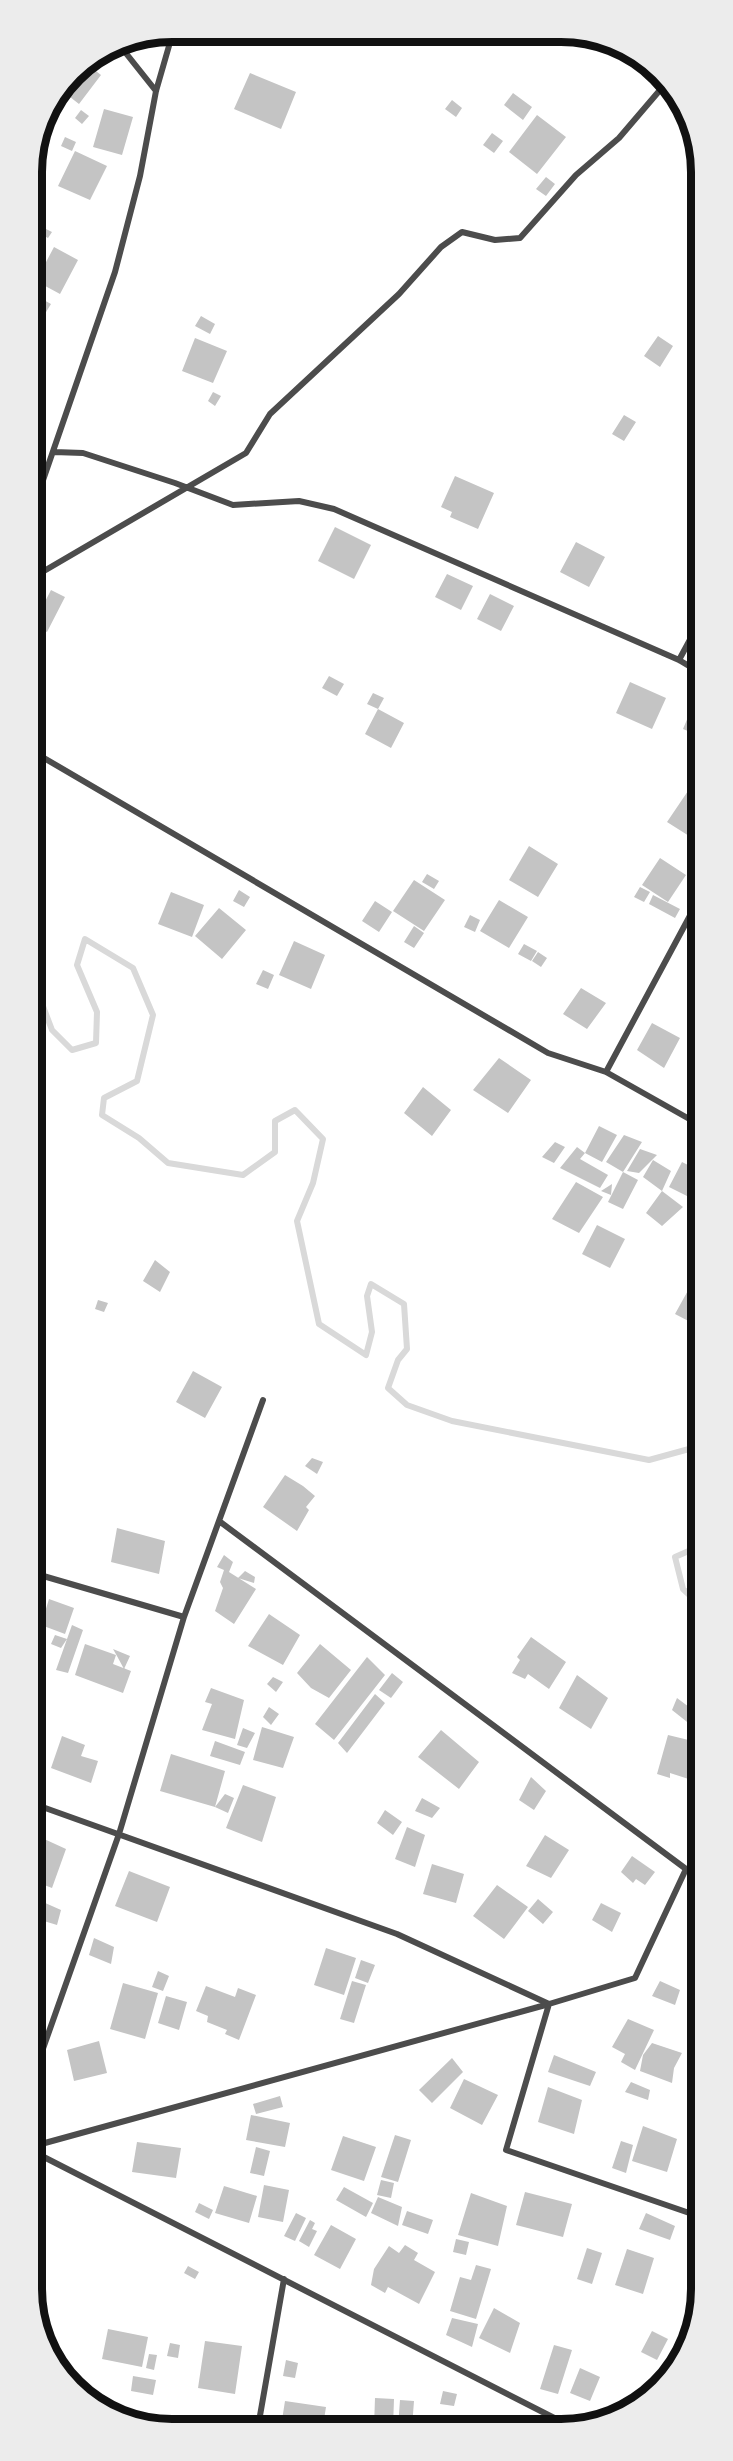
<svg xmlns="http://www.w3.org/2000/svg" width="733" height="2461" viewBox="0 0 733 2461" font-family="Helvetica,sans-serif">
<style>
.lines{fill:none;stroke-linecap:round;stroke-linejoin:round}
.stream{stroke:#d9d9d9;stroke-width:6}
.building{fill:#c4c4c4}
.minor{stroke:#4c4c4c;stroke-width:6}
.rim{fill:none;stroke:#111;stroke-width:8}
</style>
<rect width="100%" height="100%" fill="#fff"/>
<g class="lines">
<path class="stream" d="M33,980L52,1030L72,1050L96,1043L97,1012L77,965L85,939L133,968L153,1015L137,1081L104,1098L102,1115L139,1138L168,1163L243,1175L275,1152V1121L295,1110L323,1139L313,1183L297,1221L319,1324L366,1355L372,1332L367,1296L371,1284L404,1304L407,1349L398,1360L388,1388L407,1405L452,1421L649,1460L700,1446
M700,1546L675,1557L683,1589L700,1605"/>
</g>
<path class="building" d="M86,63L101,75L79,104L61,90L73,72Z
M250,73L296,92L281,129L234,109Z
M513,93L532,107L523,120L504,105Z
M452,100L462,108L456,117L445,109Z
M104,109L133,117L122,155L93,147Z
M81,110L89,116L82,124L75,118Z
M537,115L566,137L537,174L509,152Z
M492,133L503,141L494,153L483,145Z
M65,137L76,142L72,151L61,146Z
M75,151L107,166L90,200L58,186Z
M546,177L555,184L546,196L536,189Z
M40,226L52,232L48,238L37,232Z
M32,237L38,240L32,255Z
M54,247L78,260L60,294L36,281Z
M33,294L51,304L43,317L32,311Z
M201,316L215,324L210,334L195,326Z
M658,336L673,346L660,367L644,356Z
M195,338L227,351L213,383L182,371Z
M213,392L221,396L215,406L208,401Z
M624,415L636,422L624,441L612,434Z
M455,476L494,493L478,529L450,517L452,512L441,507Z
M335,527L371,545L354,579L318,561Z
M576,542L605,557L589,587L560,572Z
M447,574L473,586L461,610L435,597Z
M51,590L65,597L47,632L33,625Z
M490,594L514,606L501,631L477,619Z
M329,676L344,684L337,696L322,688Z
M630,682L666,698L652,729L616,713Z
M373,693L384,698L378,709L367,704Z
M694,703L699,705L700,736L683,729Z
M378,709L404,723L391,748L365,734Z
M690,788L700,795V838L697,841L667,822Z
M529,846L558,864L538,897L509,880Z
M660,858L686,875L668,902L642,885Z
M427,874L439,881L434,889L422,882Z
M414,880L445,900L424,931L393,911Z
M640,887L650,892L644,902L634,897Z
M239,890L250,897L244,907L233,901Z
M171,892L204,905L192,937L158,924Z
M653,895L680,909L675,918L649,904Z
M499,900L528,917L509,948L480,931Z
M375,901L392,912L379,932L362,921Z
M219,908L246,930L222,959L195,936Z
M470,915L480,920L475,932L464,927Z
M414,926L424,933L414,948L404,942Z
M294,941L325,955L311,989L279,975Z
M524,944L537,951L531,961L518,954Z
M538,952L547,958L541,967L532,961Z
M263,970L274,975L268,989L256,984Z
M581,988L606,1003L587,1029L563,1014Z
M652,1023L680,1038L664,1068L637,1050Z
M499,1058L531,1080L508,1113L473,1090Z
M423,1087L451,1110L432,1136L404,1113Z
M599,1126L617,1135L602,1162L585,1153Z
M624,1135L642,1142L623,1172L606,1162Z
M555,1142L565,1147L554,1163L542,1157Z
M577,1147L585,1153L580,1159L608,1175L600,1188L560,1168Z
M640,1149L657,1155L639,1173L627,1171Z
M653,1160L671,1171L662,1191L643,1177Z
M682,1162L700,1171L699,1202L669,1187Z
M623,1172L638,1180L623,1209L608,1202Z
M576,1182L603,1197L579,1233L552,1219Z
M612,1184L611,1195L601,1191Z
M662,1191L683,1207L662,1226L646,1213Z
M597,1225L625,1239L610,1268L582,1254Z
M700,1254V1271L692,1266Z
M155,1260L170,1272L160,1292L143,1281Z
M696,1276L700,1278V1327L675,1314Z
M33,1278L45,1282L41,1299L33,1297Z
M98,1300L108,1303L104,1312L95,1309Z
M193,1371L222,1387L205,1418L176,1402Z
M312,1458L323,1462L317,1474L305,1466Z
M285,1475L303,1486L315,1496L306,1507L309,1510L297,1531L263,1507Z
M117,1528L165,1541L159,1574L111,1562Z
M224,1555L233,1562L229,1572L256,1589L234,1624L215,1611L223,1588L220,1582L224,1570L217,1567Z
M245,1571L255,1577L254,1583L238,1578Z
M49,1599L74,1608L65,1634L41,1625Z
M269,1614L300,1635L283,1665L248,1646Z
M72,1625L83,1630L68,1673L56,1670Z
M55,1635L67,1639L61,1648L51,1644Z
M531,1637L566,1662L549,1689L528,1674L525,1679L512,1673L520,1660L517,1657Z
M85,1644L116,1655L113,1664L131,1671L123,1693L75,1675Z
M320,1644L351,1670L329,1698L311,1688L297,1673Z
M113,1649L130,1656L124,1669L117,1656Z
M367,1657L385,1675L334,1740L315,1724Z
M392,1673L403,1682L391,1698L379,1690Z
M577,1675L608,1698L591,1729L559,1708Z
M273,1677L283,1682L276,1692L267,1684Z
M211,1688L244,1700L235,1739L202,1730L212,1704L205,1702Z
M375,1694L385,1703L347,1753L338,1743Z
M677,1698L701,1716V1733L672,1710Z
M269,1707L279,1714L271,1725L263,1717Z
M262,1727L294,1737L283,1768L253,1760Z
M243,1728L255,1733L247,1748L237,1745Z
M441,1730L479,1762L459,1789L418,1757Z
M668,1735L701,1743V1783L670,1773V1778L657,1774Z
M62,1736L85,1745L81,1756L98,1761L91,1783L51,1768Z
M215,1741L245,1752L240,1765L210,1756Z
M171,1754L225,1771L215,1807L160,1791Z
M531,1777L546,1791L534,1810L519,1800Z
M243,1785L276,1797L262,1842L226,1828Z
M225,1794L234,1798L228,1813L215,1807Z
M422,1798L440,1808L432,1818L415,1811Z
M385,1810L402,1822L393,1835L377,1823Z
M407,1827L425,1835L415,1867L395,1859Z
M545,1835L569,1850L551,1878L526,1866Z
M42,1838L66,1849L52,1888L34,1881V1845L39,1847Z
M632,1856L655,1872L645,1885L636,1879L633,1883L621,1872Z
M432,1864L464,1874L456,1903L423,1894Z
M129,1871L170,1887L157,1922L115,1906Z
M497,1885L528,1907L504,1939L473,1916Z
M34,1898L61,1910L57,1925L34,1918Z
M538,1899L553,1912L543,1924L528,1911Z
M601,1903L621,1913L612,1932L592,1920Z
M94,1938L114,1947L111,1964L89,1955Z
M326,1948L356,1958L344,1995L314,1985Z
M361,1960L375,1965L368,1983L355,1978Z
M158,1971L169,1976L163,1991L152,1987Z
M352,1981L366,1985L354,2023L340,2019Z
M660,1981L680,1990L675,2005L652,1996Z
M123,1983L158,1993L145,2039L110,2029Z
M206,1986L235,1997L238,1988L256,1995L239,2040L225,2034L227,2030L207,2022L208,2016L196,2011Z
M166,1996L187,2002L179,2030L158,2023Z
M628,2019L654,2030L635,2070L621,2062L625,2054L612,2047Z
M99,2041L107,2073L74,2081L67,2050Z
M652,2043L682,2053L674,2068L672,2083L640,2071L643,2055Z
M554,2055L596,2072L590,2086L548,2072Z
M452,2058L463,2072L432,2103L419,2090Z
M464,2079L498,2095L482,2125L450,2108Z
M697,2081L701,2082V2103L691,2099Z
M631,2082L650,2090L648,2100L625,2092Z
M548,2087L582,2100L574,2134L538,2122Z
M280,2096L283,2107L256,2114L253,2104Z
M251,2115L290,2123L285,2147L246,2140Z
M643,2126L677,2139L667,2172L632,2161Z
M395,2135L411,2140L398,2182L381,2177Z
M343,2136L376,2147L364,2181L331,2170Z
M621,2141L633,2145L626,2173L612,2168Z
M137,2142L181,2148L176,2178L132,2172Z
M256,2147L270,2151L264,2176L250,2173Z
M381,2180L394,2183L391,2198L377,2195Z
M264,2185L289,2190L283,2222L258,2217Z
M224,2186L257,2196L249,2223L215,2213Z
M344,2187L373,2203L366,2217L336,2200Z
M525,2192L572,2204L563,2237L516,2225Z
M471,2193L507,2206L498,2246L458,2235Z
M378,2197L402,2207L398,2226L371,2213Z
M199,2203L213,2210L209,2219L195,2212Z
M407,2211L433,2220L428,2234L402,2225Z
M296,2213L306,2218L295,2241L284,2236Z
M646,2213L675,2226L670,2240L639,2229Z
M310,2220L315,2223L312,2229L317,2231L309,2247L299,2241Z
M331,2225L356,2239L340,2269L314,2255Z
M456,2239L469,2242L466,2255L453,2252Z
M405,2245L418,2253L414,2260L435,2272L419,2304L388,2287L385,2293L371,2285L374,2269L389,2246L399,2253Z
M587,2248L602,2253L592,2284L577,2279Z
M627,2249L654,2258L643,2294L615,2285Z
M476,2265L491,2269L476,2319L450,2311L460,2277L471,2280Z
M188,2266L199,2272L195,2279L184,2273Z
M696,2282L701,2284V2298L695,2313L687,2311Z
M494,2308L520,2323L510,2353L479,2338Z
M452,2318L478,2324L472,2347L446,2335Z
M108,2329L148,2337L142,2367L102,2359Z
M652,2331L668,2339L657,2360L641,2352Z
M205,2341L242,2346L235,2394L198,2388Z
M170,2343L180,2345L178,2358L167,2356Z
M554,2345L572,2350L558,2394L540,2389Z
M149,2354L157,2355L154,2370L146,2368Z
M286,2360L298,2363L295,2378L283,2376Z
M70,2368L83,2388L77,2391L72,2388L64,2372Z
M580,2368L600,2377L590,2401L570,2393Z
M133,2376L156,2380L153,2395L131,2391Z
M443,2391L457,2394L454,2406L440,2404Z
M375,2398L394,2399L393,2427H374Z
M400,2400L414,2401L412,2427H398Z
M285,2401L326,2407L323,2426L282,2420Z
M182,2415L214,2422L213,2427H180Z"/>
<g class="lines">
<path class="minor" d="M116,44L121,47L156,91
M54,452L83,453L175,483L233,505L299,501L334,509L679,660L699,672
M32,512L115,272L140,176L156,91L173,32
M32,578L246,453L270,414L399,294L441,247L462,232L495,240L520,238L576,175L619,138L666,83
M679,660L699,623
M32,751L548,1053L606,1072L700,1125
M606,1072L700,897
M33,1573L184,1617
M34,1804L397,1934L549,2004L506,2150L701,2217
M34,2074L119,1834L184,1617L263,1400
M34,2146L549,2004L635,1978L686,1869L219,1521
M34,2152L572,2427
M258,2427L284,2279"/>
</g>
<path d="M0 0H733V2461H0ZM172 42H561A130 130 0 0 1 691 172V2289A130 130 0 0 1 561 2419H172A130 130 0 0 1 42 2289V172A130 130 0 0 1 172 42Z" fill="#ececec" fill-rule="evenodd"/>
<path class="rim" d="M172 42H561A130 130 0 0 1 691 172V2289A130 130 0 0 1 561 2419H172A130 130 0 0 1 42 2289V172A130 130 0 0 1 172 42Z"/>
</svg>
